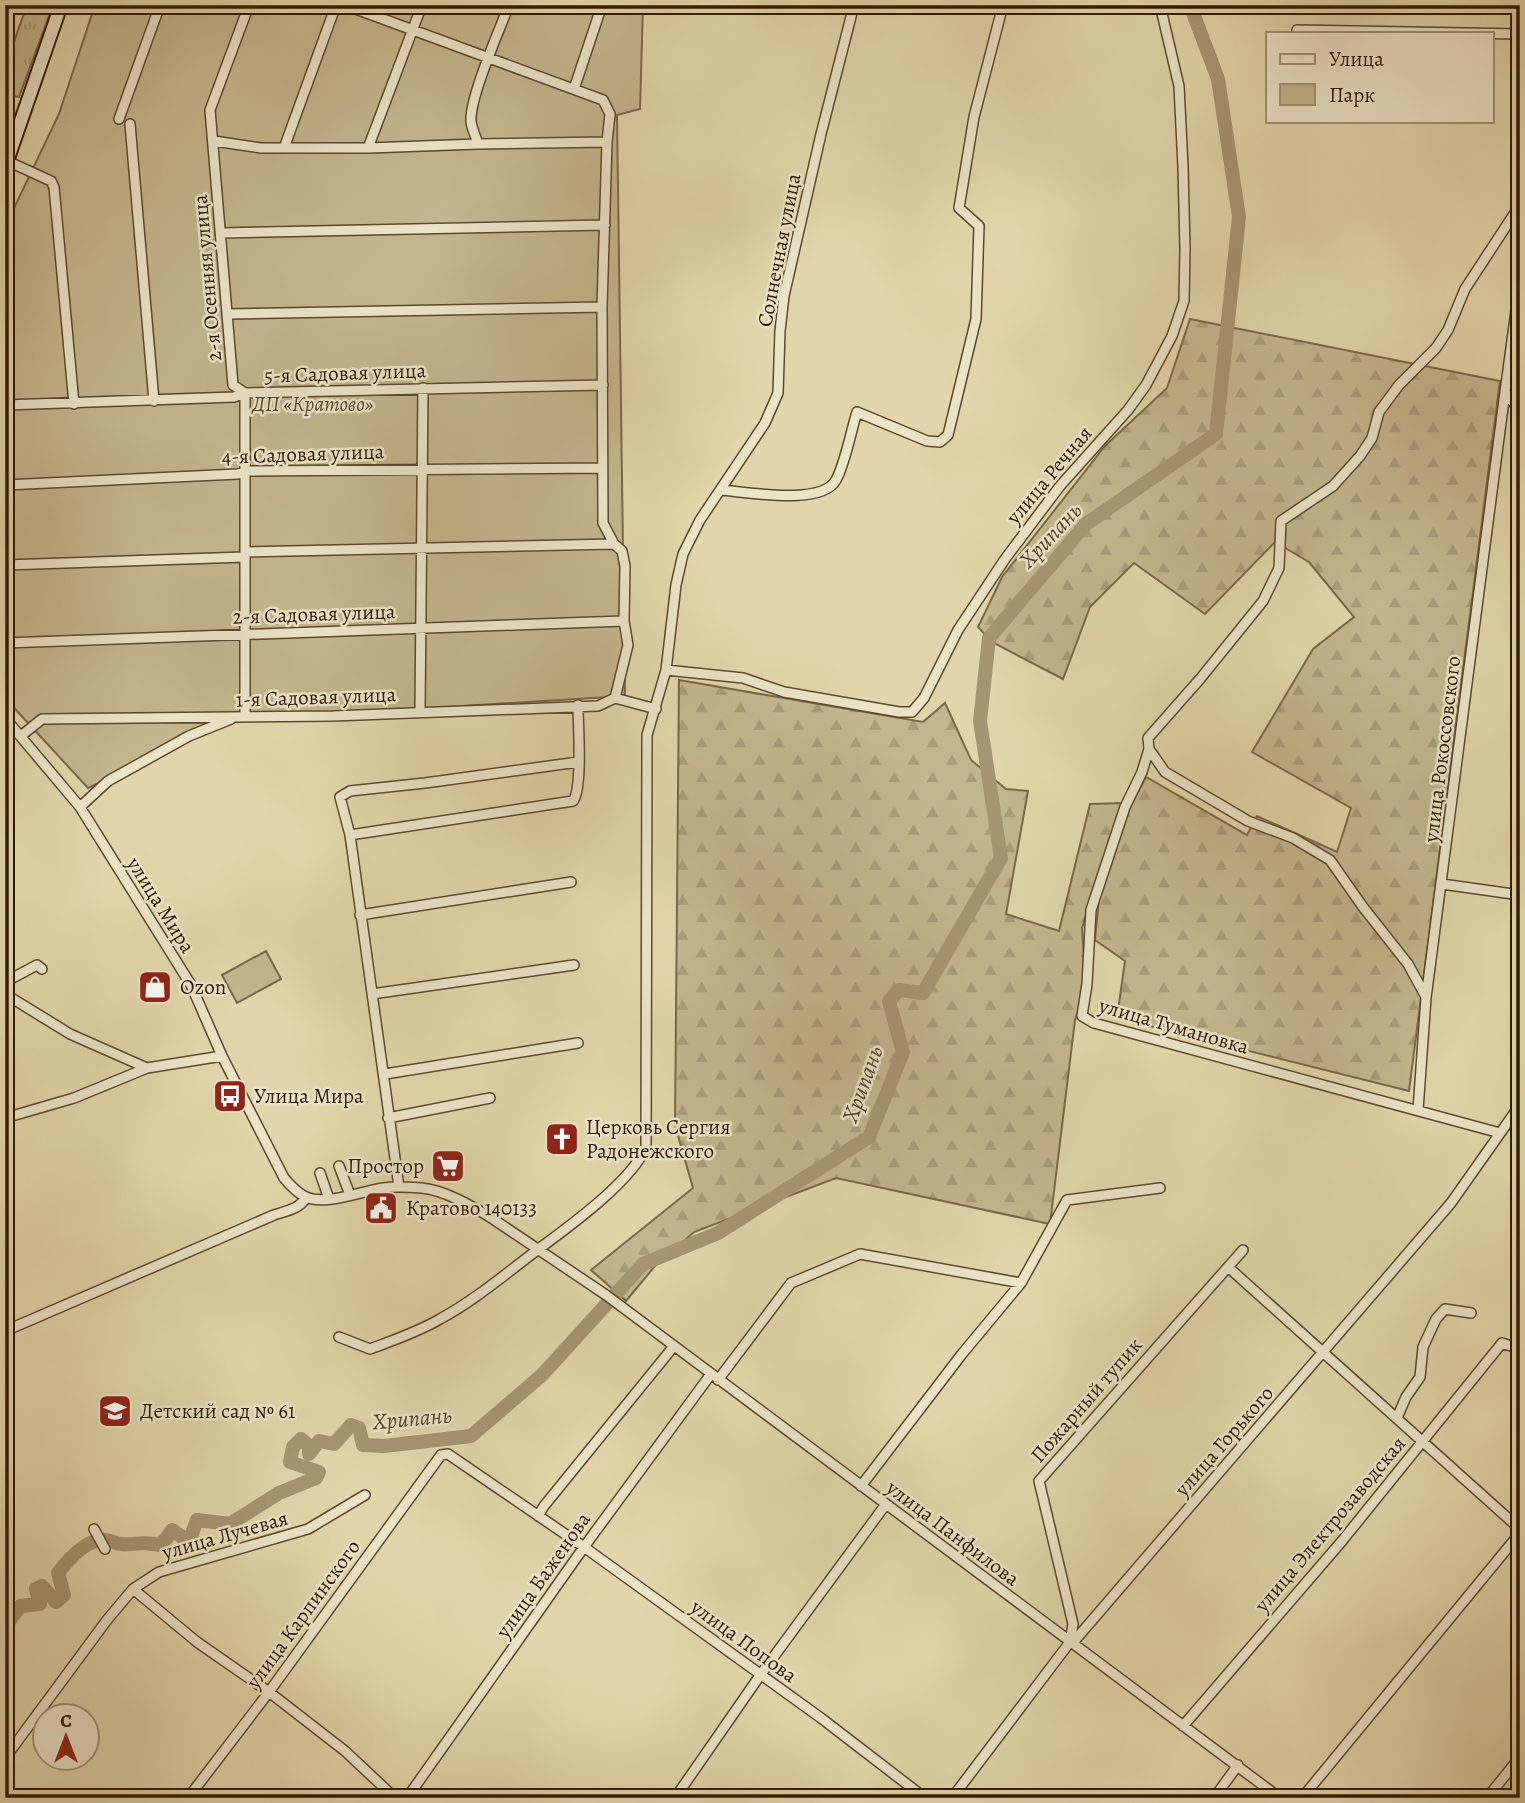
<svg xmlns="http://www.w3.org/2000/svg" width="1525" height="1803" viewBox="0 0 1525 1803" font-family="Alegreya,serif">
<style>
.grass{fill:url(#grass-tufts);stroke:#7a6848;stroke-width:2}
.forest{fill:url(#forest-firs);stroke:#7a6848;stroke-width:2}
.green{fill:#c3b68e;stroke:#7a6848;stroke-width:2}
.lines{fill:none;stroke-linecap:round;stroke-linejoin:round}
.river{stroke:#a59671;stroke-width:14}
.street-casing{stroke:#5c4a2c;stroke-width:12}
.secondary-casing{stroke:#301b01;stroke-width:16}
.street{stroke:#ece4c8;stroke-width:9}
.secondary{stroke:#ece4c8;stroke-width:12}
.labels{text-anchor:middle;stroke-width:5;stroke-linejoin:round;paint-order:stroke}
.street-label{font-size:21px;fill:#301b01;stroke:#ece4c8}
.park-label{font-size:21px;font-style:italic;fill:#5c4a2b;stroke:#ece4c8}
.poi-label{font-size:21px;fill:#301b01;stroke:#ece4c8;text-anchor:start}
.water-label{font-size:23px;font-style:italic;fill:#594628;stroke:#ece4c8}
</style>
<defs>
<pattern id="grass-tufts" width="24" height="20" patternUnits="userSpaceOnUse" patternTransform="scale(1.75)"><rect width="24" height="20" fill="#c3b68e"/><path d="M3 7l-1-3M5 7V3M7 7l1-3M15 17l-1-3M17 17v-4M19 17l1-3" fill="none" stroke="#a89c79"/></pattern>
<pattern id="forest-firs" width="22" height="20" patternUnits="userSpaceOnUse" patternTransform="scale(1.75)"><rect width="22" height="20" fill="#c3b68e"/><path d="M5 1l3.5 6h-7zM16 11l3.5 6h-7z" fill="#a89c79"/></pattern>
</defs>
<rect width="100%" height="100%" fill="#e1d6ab"/>
<filter id="stains"><feTurbulence type="fractalNoise" baseFrequency=".00286" numOctaves="4"/><feColorMatrix values="0 0 0 0 .2 0 0 0 0 .09 0 0 0 0 .02 0 0 0 .5 -.17"/></filter>
<radialGradient id="worn" r=".72"><stop offset=".6" stop-color="#630" stop-opacity="0"/><stop offset="1" stop-color="#630" stop-opacity=".3"/></radialGradient>
<path class="grass" d="M27,5H53L19,97L6,95L5,67Z"/>
<path class="forest" d="M1520,311V407L1509,388Z
M1190,319L1500,381L1409,1091L1117,1018L1125,961L1095,940L1099,898L1128,811L1146,777L1247,835L1257,816L1337,852L1351,808L1252,752L1313,649L1354,617L1309,562L1275,542L1205,614L1134,563L1090,607L1063,679L992,642L978,627L1002,577L1105,446L1167,388Z
M679,680L923,722L945,703L971,760L1006,789L1028,791L1006,914L1059,931L1090,804L1122,803L1082,928L1085,974L1082,999L1075,1020L1050,1224L836,1178L694,1232L655,1266L626,1301L591,1270L693,1188L675,1125Z"/>
<path class="green" d="M95,5H643L640,109L617,115L625,696L233,720L88,788L5,698V227L59,114Z
M266,951L281,979L237,1003L222,975Z"/>
<g class="lines">
<path class="river" d="M5,1627L20,1606L40,1604L36,1589L42,1586L56,1602L64,1595L58,1573C68,1560 87,1538 106,1540C111,1540 116,1544 121,1544C137,1546 140,1540 159,1545L166,1539L172,1530L189,1542L197,1520L230,1524L279,1493L316,1478L319,1472L290,1462L293,1447L301,1439L309,1446V1454L319,1441L334,1444L351,1425L359,1428L363,1445L384,1446L471,1436L542,1375L643,1264L718,1233L869,1137L903,1052L889,1001L899,990L923,993L1001,858L980,721L989,638L1086,524L1216,434L1239,217L1218,79L1190,5"/>
<g class="street-casing">
<path id="street" d="M345,5L603,100L610,114L607,142L602,307L603,523L614,544L622,551L625,566L624,621L628,645L615,698L656,709
M1519,5L1520,22
M1297,30L1520,34
M574,89L602,5
M119,119L160,5
M130,124L154,401
M214,141L261,148H368L478,144L607,142
M478,144C476,137 472,129 471,122C469,99 499,31 509,5
M284,148L336,5
M368,148L422,5
M7,161L51,181L54,187L74,404
M221,233L605,225
M1520,281L1505,392L1520,411
M229,314L602,307
M5,405L234,397L245,393L603,385
M5,485L238,474L246,471L602,468
M721,490C747,492 822,506 836,480C845,464 851,431 857,412L927,441L940,442L948,435L976,319L979,226L959,208L974,117L1003,5
M245,552L614,544
M5,565L245,557
M5,643L624,621
M666,670L743,678L784,692L899,712H912L924,698L958,630L1005,559L1060,486L1128,410L1146,385L1172,336L1184,301L1185,249L1183,167L1179,86L1160,5
M420,712L423,388
M245,716V393L233,385L210,110L249,5
M5,718L80,807L191,985L222,1056L284,1178C290,1185 296,1192 304,1196C324,1207 361,1191 383,1188C395,1186 409,1187 421,1188C444,1190 470,1205 490,1217L606,1295L1280,1798
M22,735L42,719L333,716L598,706L615,698
M1149,749L1165,772L1248,821L1293,838L1330,860L1363,907L1408,964L1426,997
M80,807L108,781L189,736L231,719
M350,835L573,801C583,788 578,725 578,705
M1442,884L1520,895
M360,915L571,882
M5,982L37,965L42,969
M5,994L70,1034L147,1068L222,1056
M372,994L574,965
M385,1074L578,1043
M1418,1110L1426,998L1505,392
M5,1118L74,1098L147,1068
M388,1118L490,1098
M1500,1133L1094,1023L1082,1016L1087,984L1091,910L1125,807L1142,772L1149,749L1148,738L1200,679L1263,601L1279,568L1281,521L1333,486L1360,456L1372,438L1379,412L1399,385L1436,348L1448,330L1465,289L1520,205
M339,1166L350,1195
M320,1173L329,1199
M399,1187L350,835L340,797L350,791L425,783L578,762
M1228,1267L1520,1529
M5,1331L274,1215C286,1211 299,1209 306,1198
M339,1337L370,1349C394,1340 418,1332 440,1319C473,1301 502,1277 532,1254C564,1230 631,1183 646,1147L647,735L666,670L676,585L683,554L700,520L765,423L778,393L780,331L784,296L821,134L854,5
M718,1380L791,1283L860,1254L1021,1283
M1397,1418L1406,1397L1420,1377L1423,1347L1436,1319L1445,1309L1471,1313
M861,1486L962,1354L1021,1283L1067,1200L1160,1188
M538,1516L544,1506L674,1346
M94,1529L105,1549
M133,1589L197,1642L269,1692L345,1751L395,1798
M1070,1642L1073,1624L1039,1481L1243,1250
M1183,1726L1342,1541L1502,1343L1520,1349
M5,1758L107,1620L133,1589L159,1572L308,1529L365,1495
M188,1798L269,1692L433,1466L441,1455L448,1454L584,1547L821,1718L925,1798
M407,1798L584,1547L711,1374
M675,1798L761,1674L886,1504
M952,1798L1070,1642L1076,1639L1451,1203L1520,1105
M1214,1798L1238,1765
M1302,1798L1520,1533
M1487,1798L1520,1757"/>
</g>
<g class="secondary-casing">
<path id="secondary" d="M5,167L61,5"/>
</g>
<use href="#street" class="street"/>
<use href="#secondary" class="secondary"/>
</g>
<defs>
<g id="shop-square" transform="scale(1.75)"><rect x="-9" y="-9" width="18" height="18" rx="4" fill="#8f2418" stroke="#ece4c8"/><path d="M-5-2.5h2.3a2.7 3.5 0 0 1 5.4 0H5L5.5 6h-11ZM-1.5-2.5h3a1.5 2.3 0 0 0-3 0Z" fill="#fff"/></g>
<g id="bus-square" transform="scale(1.75)"><rect x="-9" y="-9" width="18" height="18" rx="4" fill="#8f2418" stroke="#ece4c8"/><path d="M-5-6H5V4H4V6H2V4H-2V6H-4V4H-5ZM-3.5-4V0h7V-4ZM-3.5 1.2v1.5H-2V1.2ZM2 1.2v1.5H3.5V1.2Z" fill="#fff"/></g>
<g id="church-square" transform="scale(1.75)"><rect x="-9" y="-9" width="18" height="18" rx="4" fill="#8f2418" stroke="#ece4c8"/><path d="M-1.2-6h2.4v3.5h3.3v2.4h-3.3V6h-2.4V-.1h-3.3v-2.4h3.3Z" fill="#fff"/></g>
<g id="supermarket-square" transform="scale(1.75)"><rect x="-9" y="-9" width="18" height="18" rx="4" fill="#8f2418" stroke="#ece4c8"/><path d="M-6-5.5h2.5l.6 2H6L4.5 2H-2.5L-4.4-4H-6ZM-1.5 3.2a1.3 1.3 0 1 0 .1 0ZM3 3.2a1.3 1.3 0 1 0 .1 0Z" fill="#fff"/></g>
<g id="civic-square" transform="scale(1.75)"><rect x="-9" y="-9" width="18" height="18" rx="4" fill="#8f2418" stroke="#ece4c8"/><path d="M-.6-6.5H3V-4.5H.6V-3L4-1V1h2V6H-6V1h2V-1L-.6-3ZM-1.2 2.5V6h2.4V2.5Z" fill="#fff"/></g>
<g id="school-square" transform="scale(1.75)"><rect x="-9" y="-9" width="18" height="18" rx="4" fill="#8f2418" stroke="#ece4c8"/><path d="M0-5L7-2L0 1L-7-2ZM-4 1L0 2.5L4 1V4Q0 6-4 4Z" fill="#fff"/></g>
</defs>
<g fill-rule="evenodd">
<use href="#shop-square" x="155" y="987"/>
<use href="#bus-square" x="230" y="1096"/>
<use href="#church-square" x="562" y="1139"/>
<use href="#supermarket-square" x="448" y="1166"/>
<use href="#civic-square" x="381" y="1208"/>
<use href="#school-square" x="115" y="1411"/>
</g>
<g class="labels">
<g class="street-label">
<text transform="translate(779 250) rotate(-79)" y="7">Солнечная улица</text>
<text transform="translate(207 278) rotate(-95)" y="7">2-я Осенняя улица</text>
<text transform="translate(345 373) rotate(-2)" y="7">5-я Садовая улица</text>
<text transform="translate(303 454) rotate(-2)" y="7">4-я Садовая улица</text>
<text transform="translate(1049 475) rotate(-50)" y="7">улица Речная</text>
<text transform="translate(314 614) rotate(-2)" y="7">2-я Садовая улица</text>
<text transform="translate(316 697) rotate(-2)" y="7">1-я Садовая улица</text>
<text transform="translate(1442 749) rotate(-83)" y="7">улица Рокоссовского</text>
<text transform="translate(161 905) rotate(58)" y="7">улица Мира</text>
<text transform="translate(1174 1026) rotate(16)" y="7">улица Тумановка</text>
<text transform="translate(1086 1400) rotate(-49)" y="7">Пожарный тупик</text>
<text transform="translate(1224 1441) rotate(-49)" y="7">улица Горького</text>
<text transform="translate(1330 1524) rotate(-50)" y="7">улица Электрозаводская</text>
<text transform="translate(953 1533) rotate(37)" y="7">улица Панфилова</text>
<text transform="translate(225 1535) rotate(-16)" y="7">улица Лучевая</text>
<text transform="translate(543 1575) rotate(-55)" y="7">улица Баженова</text>
<text transform="translate(303 1614) rotate(-54)" y="7">улица Карпинского</text>
<text transform="translate(744 1641) rotate(36)" y="7">улица Попова</text>
</g>
<g class="park-label">
<text x="313" y="411">ДП «Кратово»</text>
</g>
<g class="poi-label">
<text x="180" y="994">Ozon</text>
<text x="254" y="1103">Улица Мира</text>
<text x="586" y="1134">Церковь Сергия<tspan x="586" dy="24">Радонежского</tspan></text>
<text x="424" y="1173" text-anchor="end">Простор</text>
<text x="406" y="1215">Кратово 140133</text>
<text x="140" y="1418">Детский сад № 61</text>
</g>
<g class="water-label">
<text transform="translate(1050 535) rotate(-47)" y="8">Хрипань</text>
<text transform="translate(862 1084) rotate(-70)" y="8">Хрипань</text>
<text transform="translate(412 1418) rotate(-5)" y="8">Хрипань</text>
</g>
</g>
<rect width="1525" height="1803" fill="none" stroke="#e1d6ab" stroke-width="28"/>
<rect x="7" y="7" width="1511" height="1789" fill="none" stroke="#301b01" stroke-width="3.5"/>
<rect x="14" y="14" width="1497" height="1775" fill="none" stroke="#301b01" stroke-width="2"/>
<rect x="1266" y="32" width="228" height="91" fill="#ece4c8" stroke="#a19478" stroke-width="2"/>
<rect x="1280" y="54" width="35" height="10" fill="#ece4c8" stroke="#a19478" stroke-width="2"/>
<text x="1329" y="66" font-size="21" fill="#301b01">Улица</text>
<rect x="1280" y="84" width="35" height="21" fill="#c3b68e" stroke="#a19478" stroke-width="2"/>
<text x="1329" y="102" font-size="21" fill="#301b01">Парк</text>
<g transform="translate(66 1737)"><circle r="33" fill="#ece4c8" stroke="#a19478" stroke-width="2"/>
<path d="M0-5L12 26L0 18L-12 26Z" fill="#8f2418"/>
<text y="-10" font-size="19" font-weight="bold" text-anchor="middle" fill="#301b01">С</text>
</g>
<rect width="100%" height="100%" filter="url(#stains)"/>
<rect width="100%" height="100%" fill="url(#worn)"/>
</svg>
